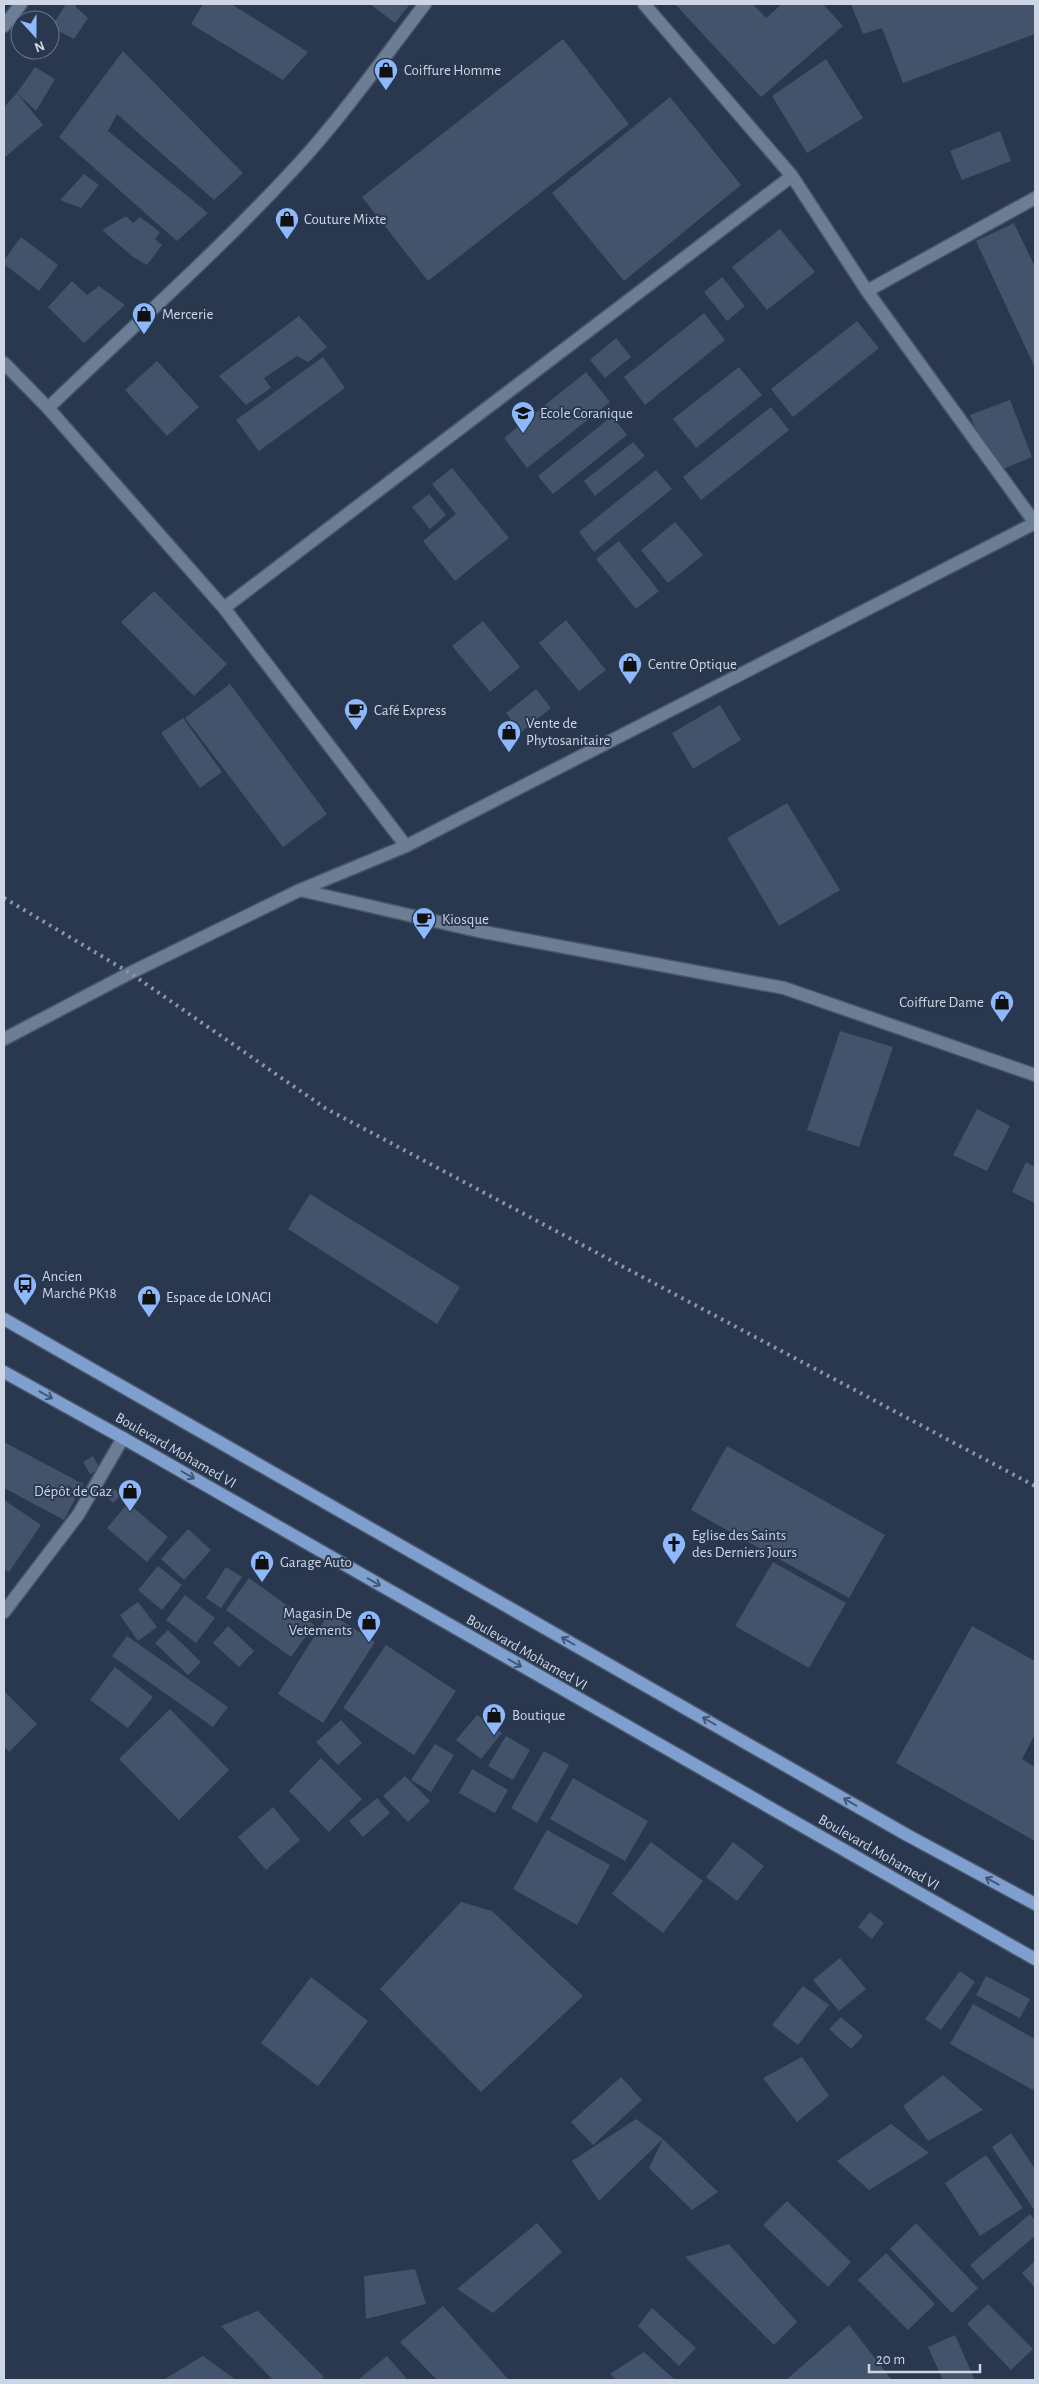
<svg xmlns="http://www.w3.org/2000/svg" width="1039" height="2384" viewBox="0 0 1039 2384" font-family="'Alegreya Sans',sans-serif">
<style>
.building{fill:#43536b}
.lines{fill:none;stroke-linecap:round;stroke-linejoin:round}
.minor-casing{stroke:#495669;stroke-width:15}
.major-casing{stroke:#495669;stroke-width:15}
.minor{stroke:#6c7d96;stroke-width:12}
.major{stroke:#7f9fcf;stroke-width:12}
.rail{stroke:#8b96a8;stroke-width:4;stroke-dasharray:2.5 5;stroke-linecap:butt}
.oneway{stroke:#435775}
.labels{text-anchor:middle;stroke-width:4;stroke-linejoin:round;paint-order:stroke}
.poi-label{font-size:15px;fill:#cdd6e5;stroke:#29384e;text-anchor:start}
.street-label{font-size:15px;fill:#cdd6e5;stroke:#29384e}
</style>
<rect width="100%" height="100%" fill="#29384e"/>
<path class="building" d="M66,4H76L75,6L88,18L74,39L57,30L55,38L50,36V29Z
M203,4H231L308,52L283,80L191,24Z
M370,4H410L395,23Z
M675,4H753L766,18L782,4H823L843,26L761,97Z
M851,4H1035V34L903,83L882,28L863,34Z
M563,39L629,124L428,281L362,197Z
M123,51L243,173L214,200L117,114L108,131L208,213L177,241L59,137Z
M826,59L863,118L807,153L772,96Z
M35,67L55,79L36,111L17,93L43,125L4,158V107L17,93Z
M670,97L741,185L624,281L552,193Z
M1000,131L1011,161L962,180L950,151Z
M84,174L99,185L81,208L60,200Z
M126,216L133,223L140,217L160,232L155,239L162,245L147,265L133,257L102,230Z
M1014,223L1035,267V368L976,241Z
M780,229L815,272L767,310L732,267Z
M21,237L58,265L39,291L4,264V260Z
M722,277L745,306L727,321L704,292Z
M72,281L87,295L99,286L125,305L84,343L48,307Z
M704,313L725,340L645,405L624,377Z
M299,316L327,347L308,362L297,356L264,378L271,388L246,405L219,376Z
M857,321L879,348L793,417L771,389Z
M616,338L631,357L605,378L590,360Z
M323,357L345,388L259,451L236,420Z
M157,361L199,407L167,436L125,390Z
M739,367L762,395L696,448L673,419Z
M586,372L610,402L527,468L504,438Z
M1010,400L1032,457L993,473L970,415Z
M771,407L789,430L701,500L683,477Z
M612,416L627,435L553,494L538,476Z
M633,442L645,456L595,496L584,481Z
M452,468L509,538L455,581L423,541L456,514L432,484Z
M656,470L672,489L594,552L579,532Z
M429,494L446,515L430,529L412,507Z
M675,522L703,555L668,583L641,550Z
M619,541L659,591L636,609L596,559Z
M154,591L227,664L194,696L121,622Z
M566,620L606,670L579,691L539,643Z
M483,621L520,667L490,692L452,646Z
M230,684L327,814L283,847L185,718Z
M536,689L551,708L521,732L506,713Z
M720,705L741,740L693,769L672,733Z
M183,718L222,772L200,788L161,733Z
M787,803L840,890L779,926L727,838Z
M840,1031L893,1047L859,1147L807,1130Z
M977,1109L1010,1126L987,1171L953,1155Z
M1026,1162L1035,1167V1203L1012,1192Z
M310,1194L460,1287L437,1324L288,1229Z
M4,1442L83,1484L64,1520L4,1488Z
M727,1446L885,1535L849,1598L691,1510Z
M93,1456L100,1469L90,1474L83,1462Z
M112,1487L121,1495L113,1503L105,1494Z
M4,1500L41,1525L9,1572L4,1569Z
M128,1503L168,1537L147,1562L107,1528Z
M188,1529L211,1550L184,1580L161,1559Z
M773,1562L846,1603L809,1668L735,1626Z
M158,1566L182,1585L162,1610L138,1590Z
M226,1567L242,1577L221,1608L206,1598Z
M249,1578L314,1625L291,1657L226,1610Z
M185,1595L215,1618L196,1643L166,1620Z
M138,1602L157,1627L138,1641L120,1615Z
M329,1613L375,1642L323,1723L278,1694Z
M228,1626L254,1651L239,1667L213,1643Z
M972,1626L1035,1661V1734L1022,1759L1035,1767V1841L896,1763Z
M168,1630L201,1662L188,1675L155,1643Z
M127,1636L228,1707L213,1727L112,1656Z
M386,1645L456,1691L414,1755L343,1708Z
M115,1667L153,1697L128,1728L90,1700Z
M4,1691L37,1724L9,1752L4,1746Z
M170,1709L229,1770L179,1820L119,1759Z
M477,1715L502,1733L481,1759L456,1740Z
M341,1720L362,1743L338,1765L316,1742Z
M506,1736L530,1750L513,1780L488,1766Z
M435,1744L454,1755L431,1792L411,1780Z
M544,1751L569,1765L537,1823L511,1808Z
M321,1758L362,1799L329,1832L289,1791Z
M472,1769L508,1790L495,1813L459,1793Z
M405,1776L430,1801L408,1822L383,1796Z
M573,1778L648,1821L625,1861L550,1819Z
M377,1798L390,1813L363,1837L349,1821Z
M273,1807L300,1840L266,1870L238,1837Z
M547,1830L610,1865L577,1925L513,1889Z
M651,1842L703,1881L663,1933L612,1894Z
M733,1842L764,1866L737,1901L706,1877Z
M461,1902L492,1911L583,1996L481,2092L380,1989Z
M870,1912L884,1923L872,1939L858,1927Z
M840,1958L866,1989L839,2011L813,1980Z
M960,1971L975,1982L941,2030L925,2019Z
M986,1976L1030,1999L1020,2018L976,1995Z
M311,1977L368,2021L318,2086L261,2043Z
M803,1986L829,2005L798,2045L772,2025Z
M973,2004L1035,2039V2086L1033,2090L950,2044Z
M841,2017L863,2036L851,2049L829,2029Z
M802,2057L829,2096L797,2122L763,2078Z
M943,2075L983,2110L928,2141L903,2106Z
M621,2077L642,2100L593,2145L571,2122Z
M636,2119L663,2139L599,2201L572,2161Z
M891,2124L929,2153L869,2190L837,2161Z
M1011,2133L1035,2169V2211L992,2147Z
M663,2139L718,2192L692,2210L649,2168Z
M986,2155L1023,2208L980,2236L945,2183Z
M787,2201L851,2262L828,2287L763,2225Z
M1030,2214L1035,2220V2236L983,2280L970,2265Z
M537,2223L562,2252L493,2313L457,2289Z
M916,2223L978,2288L952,2313L890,2249Z
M729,2244L797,2322L774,2345L685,2257Z
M886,2253L935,2304L908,2330L858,2280Z
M1035,2261V2288L1022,2273Z
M415,2269L426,2304L366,2319L364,2276Z
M988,2304L1033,2349L1011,2370L967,2324Z
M443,2306L509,2380H437L400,2342Z
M652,2308L696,2348L679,2366L638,2326Z
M258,2311L324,2377L320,2380H273L221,2326Z
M849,2325L892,2380H786Z
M955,2335L975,2380H943L928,2347Z
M644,2352L675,2380H617L610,2374Z
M203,2356L236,2380H163Z
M387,2356L408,2380H358Z"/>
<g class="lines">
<g class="minor-casing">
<path id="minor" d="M644,4L792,176L867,291L1035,523
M4,26L21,4
M867,291L1035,198
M4,363L48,408L224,608L406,846
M48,408C133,326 223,247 303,159C347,110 385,56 425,4
M224,608L792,176
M300,890L478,931L784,988L1035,1075
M4,1039L130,973L300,890L406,846L1035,523
M4,1612L78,1515L123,1438"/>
</g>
<g class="major-casing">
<path id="major" d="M4,1319L907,1835L1035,1904
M4,1372L123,1438L1035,1959"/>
</g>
<use href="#minor" class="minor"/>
<use href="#major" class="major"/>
<path class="rail" d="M4,898L130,973L325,1108L1035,1486"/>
</g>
<defs><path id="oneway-shaft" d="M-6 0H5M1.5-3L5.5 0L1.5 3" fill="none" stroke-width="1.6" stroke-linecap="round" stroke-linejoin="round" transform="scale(1.25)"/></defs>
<g class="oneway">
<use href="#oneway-shaft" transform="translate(46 1395) rotate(29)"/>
<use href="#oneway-shaft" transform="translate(188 1475) rotate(30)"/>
<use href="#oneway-shaft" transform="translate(374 1582) rotate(30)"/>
<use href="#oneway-shaft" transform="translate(568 1641) rotate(-150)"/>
<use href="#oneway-shaft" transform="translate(515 1663) rotate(30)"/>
<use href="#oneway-shaft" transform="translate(709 1721) rotate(-150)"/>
<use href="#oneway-shaft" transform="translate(850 1802) rotate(-150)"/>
<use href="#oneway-shaft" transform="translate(992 1881) rotate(-151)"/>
</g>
<defs>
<g id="shop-pin" transform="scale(1.25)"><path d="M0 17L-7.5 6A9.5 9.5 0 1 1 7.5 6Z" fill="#8db9fc" stroke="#29384e"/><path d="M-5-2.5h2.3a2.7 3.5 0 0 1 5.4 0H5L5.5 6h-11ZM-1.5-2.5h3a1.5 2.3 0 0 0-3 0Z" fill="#111"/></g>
<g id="school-pin" transform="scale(1.25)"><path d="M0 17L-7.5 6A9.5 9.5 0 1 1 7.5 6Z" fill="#8db9fc" stroke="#29384e"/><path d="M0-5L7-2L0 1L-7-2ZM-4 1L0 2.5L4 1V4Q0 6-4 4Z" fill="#111"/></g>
<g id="cafe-pin" transform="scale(1.25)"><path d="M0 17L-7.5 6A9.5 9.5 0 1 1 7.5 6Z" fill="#8db9fc" stroke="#29384e"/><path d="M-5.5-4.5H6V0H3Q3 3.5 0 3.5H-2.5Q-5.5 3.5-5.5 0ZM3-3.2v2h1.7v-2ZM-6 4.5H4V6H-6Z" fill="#111"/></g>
<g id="bus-pin" transform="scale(1.25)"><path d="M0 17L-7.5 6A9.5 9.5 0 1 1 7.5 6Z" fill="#8db9fc" stroke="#29384e"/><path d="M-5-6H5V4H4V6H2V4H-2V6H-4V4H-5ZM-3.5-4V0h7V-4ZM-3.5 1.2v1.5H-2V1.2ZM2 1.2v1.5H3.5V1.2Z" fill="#111"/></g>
<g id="church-pin" transform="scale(1.25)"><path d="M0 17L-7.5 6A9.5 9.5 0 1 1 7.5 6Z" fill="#8db9fc" stroke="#29384e"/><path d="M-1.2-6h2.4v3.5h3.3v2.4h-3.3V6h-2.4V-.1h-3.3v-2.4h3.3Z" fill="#111"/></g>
</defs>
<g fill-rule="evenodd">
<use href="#shop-pin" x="386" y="70"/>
<use href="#shop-pin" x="287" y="219"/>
<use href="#shop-pin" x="144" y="314"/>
<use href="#school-pin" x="523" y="413"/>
<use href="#shop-pin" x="630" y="664"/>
<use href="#cafe-pin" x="356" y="710"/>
<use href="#shop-pin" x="509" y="732"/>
<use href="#cafe-pin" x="424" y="919"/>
<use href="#shop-pin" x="1002" y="1002"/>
<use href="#bus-pin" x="25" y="1285"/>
<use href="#shop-pin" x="149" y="1297"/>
<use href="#shop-pin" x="130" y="1491"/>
<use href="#church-pin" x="674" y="1544"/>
<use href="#shop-pin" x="262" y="1562"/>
<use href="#shop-pin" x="369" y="1622"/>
<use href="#shop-pin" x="494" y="1715"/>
</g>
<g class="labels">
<g class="poi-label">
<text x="404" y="75">Coiffure Homme</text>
<text x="304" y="224">Couture Mixte</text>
<text x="162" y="319">Mercerie</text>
<text x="540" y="418">Ecole Coranique</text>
<text x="648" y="669">Centre Optique</text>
<text x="374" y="715">Café Express</text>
<text x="526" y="728">Vente de<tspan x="526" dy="17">Phytosanitaire</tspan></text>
<text x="442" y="924">Kiosque</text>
<text x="984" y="1007" text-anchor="end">Coiffure Dame</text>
<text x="42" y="1281">Ancien<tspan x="42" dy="17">Marché PK18</tspan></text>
<text x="166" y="1302">Espace de LONACI</text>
<text x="112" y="1496" text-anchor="end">Dépôt de Gaz</text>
<text x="692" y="1540">Eglise des Saints<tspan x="692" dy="17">des Derniers Jours</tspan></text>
<text x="280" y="1567">Garage Auto</text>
<text x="352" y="1618" text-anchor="end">Magasin De<tspan x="352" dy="17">Vetements</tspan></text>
<text x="512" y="1720">Boutique</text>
</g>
<g class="street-label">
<text transform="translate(176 1450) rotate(30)" y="5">Boulevard Mohamed VI</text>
<text transform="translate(527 1652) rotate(30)" y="5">Boulevard Mohamed VI</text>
<text transform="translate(879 1852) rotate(30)" y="5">Boulevard Mohamed VI</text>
</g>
</g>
<rect width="1039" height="2384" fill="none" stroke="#cdd6e5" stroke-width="10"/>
<g transform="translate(35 35) rotate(159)"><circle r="24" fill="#29384e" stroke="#6b778a"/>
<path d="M0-4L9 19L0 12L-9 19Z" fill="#8db9fc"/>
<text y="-8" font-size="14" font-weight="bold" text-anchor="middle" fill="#cdd6e5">N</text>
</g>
<path d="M869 2364v8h111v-8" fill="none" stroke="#cdd6e5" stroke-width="2.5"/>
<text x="876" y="2364" font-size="15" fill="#cdd6e5" stroke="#29384e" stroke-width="4" paint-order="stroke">20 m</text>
</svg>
